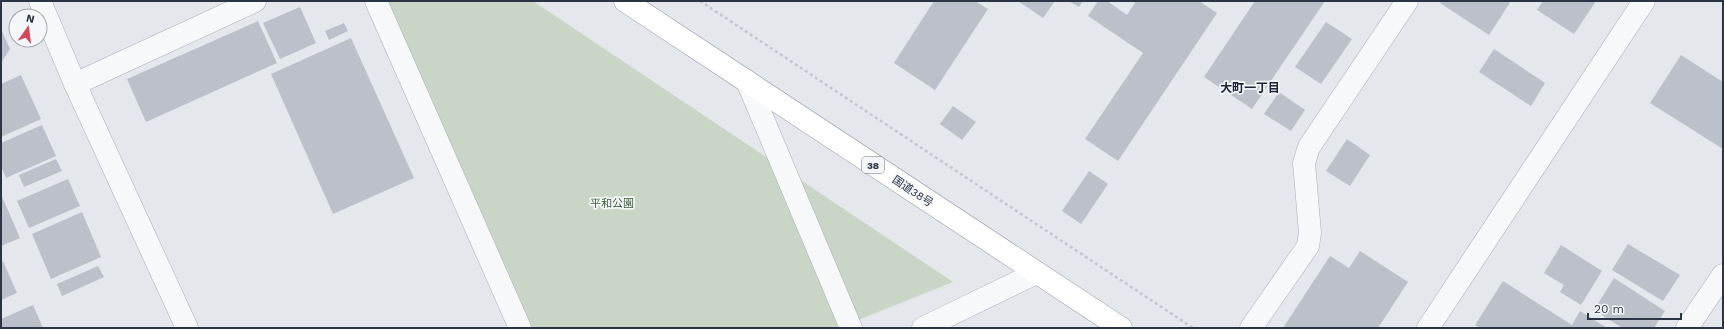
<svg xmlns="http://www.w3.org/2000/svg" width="1724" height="329" viewBox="0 0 1724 329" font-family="'Work Sans','Noto Sans JP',sans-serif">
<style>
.green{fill:#c9d6c5}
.building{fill:#bbc0ca}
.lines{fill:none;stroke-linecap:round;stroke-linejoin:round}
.minor-casing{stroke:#a9aeb7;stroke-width:23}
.highway-casing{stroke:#8b94a3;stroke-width:23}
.path{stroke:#c2c5cb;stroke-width:2.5;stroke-dasharray:3 3;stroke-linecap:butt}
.minor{stroke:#f7f8fa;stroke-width:22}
.highway{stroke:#fff;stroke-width:22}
.labels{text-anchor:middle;stroke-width:3.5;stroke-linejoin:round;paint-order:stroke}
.shield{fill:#f4f6f9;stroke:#676e7b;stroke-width:1}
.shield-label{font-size:10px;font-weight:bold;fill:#2b3445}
.street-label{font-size:11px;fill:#2b3445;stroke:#f4f6f9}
.park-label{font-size:11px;fill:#3f6138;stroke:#f4f6f9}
.neighbourhood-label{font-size:12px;font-weight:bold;fill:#1d2536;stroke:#f4f6f9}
</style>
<rect width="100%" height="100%" fill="#e4e7ec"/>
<path class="green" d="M385,1H533L953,282L838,328H530Z"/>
<path class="building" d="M934,1H975L988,9L935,90L894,63Z
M1018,1H1055L1043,18Z
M1069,1H1083L1079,7Z
M1098,1H1107L1127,15L1136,1H1199L1217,13L1118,161L1085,139L1143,53L1088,16Z
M1255,1H1325L1252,109L1204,77Z
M1441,1H1511L1489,35L1440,3Z
M1543,1H1596L1574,34L1537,10Z
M300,7L316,43L280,59L263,23Z
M258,21L277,63L146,122L127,79Z
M1326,22L1352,39L1321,84L1295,67Z
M344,23L348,31L329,40L325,31Z
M1,29L10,49L1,63Z
M351,38L414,178L333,214L271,74Z
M1494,49L1545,83L1531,106L1479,72Z
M1681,55L1723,82V149L1650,103Z
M21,75L41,119L1,137V84Z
M1279,92L1305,110L1291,131L1264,114Z
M953,106L976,122L962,140L940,124Z
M42,125L56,156L6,178L1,166V143Z
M1347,139L1370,155L1350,186L1326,171Z
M56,159L62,171L24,187L19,175Z
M1089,171L1108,184L1081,224L1062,211Z
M68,179L80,206L29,228L17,201Z
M1,194L20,238L1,246Z
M82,212L101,257L51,279L32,234Z
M1628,244L1680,275L1663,301L1612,270Z
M1561,245L1602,271L1581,305L1560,292L1564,285L1544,273Z
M1360,251L1408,282L1378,328H1283L1330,256L1349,268Z
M3,261L17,293L1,300V262Z
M98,266L104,277L62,296L57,284Z
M1614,278L1665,311L1654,328H1622L1594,310Z
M1503,281L1572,325L1580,311L1607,328H1480L1475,325Z
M33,305L43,328H1V319Z"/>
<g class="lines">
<g class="minor-casing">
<path id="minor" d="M40,1L75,84L187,328
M376,1L520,328
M747,81L851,328
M75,84L255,1
M923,328L1036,273
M1251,328L1308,246L1310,233L1304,163L1309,147L1407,1
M1428,328L1644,1
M1687,328L1723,275"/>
</g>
<g class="highway-casing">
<path id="highway" d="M625,1L1121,328"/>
</g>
<path class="path" d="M700,1L1193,328"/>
<use href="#minor" class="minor"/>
<use href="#highway" class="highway"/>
</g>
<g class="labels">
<rect class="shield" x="862" y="157" width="22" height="16" rx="3"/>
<g class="shield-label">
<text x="873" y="169">38</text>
</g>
<g class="street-label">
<text transform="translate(913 191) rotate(34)" y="4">国道38号</text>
</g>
<g class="park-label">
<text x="612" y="207">平和公園</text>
</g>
<g class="neighbourhood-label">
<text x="1250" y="92">大町一丁目</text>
</g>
</g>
<rect width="1724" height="329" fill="none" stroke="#2b3445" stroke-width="4"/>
<g transform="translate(28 28) rotate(14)"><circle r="19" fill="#f4f6f9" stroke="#a4a8b1"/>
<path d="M0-3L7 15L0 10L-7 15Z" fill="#d1495b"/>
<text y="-6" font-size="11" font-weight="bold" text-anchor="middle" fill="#2b3445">N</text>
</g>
<path d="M1588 313v6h93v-6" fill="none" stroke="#2b3445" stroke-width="2"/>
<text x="1594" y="313" font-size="12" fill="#2b3445" stroke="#f4f6f9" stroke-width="3" paint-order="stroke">20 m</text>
</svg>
